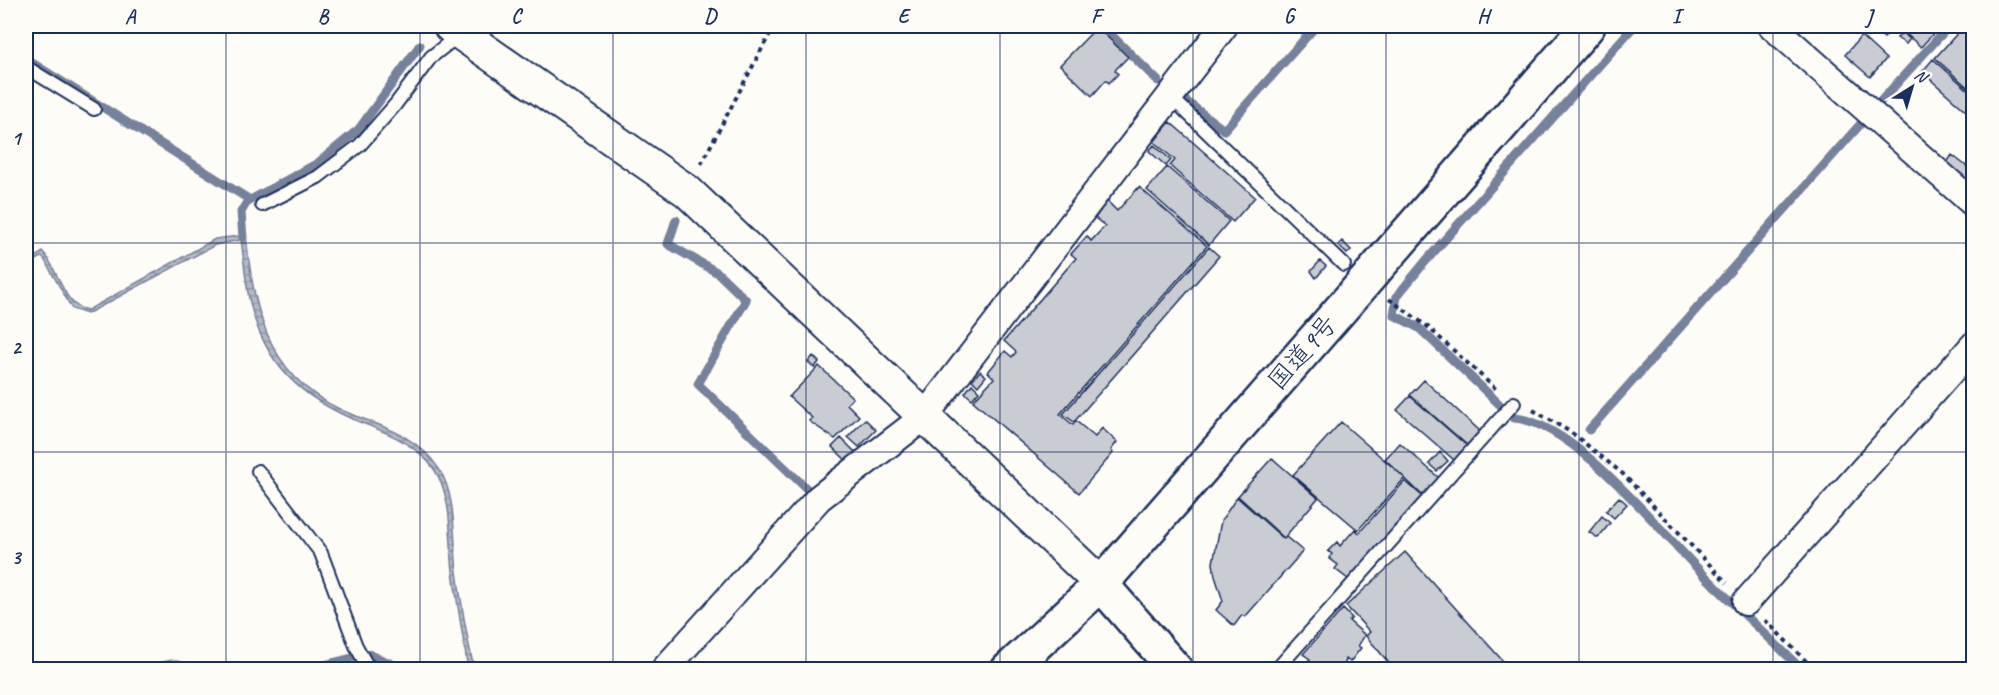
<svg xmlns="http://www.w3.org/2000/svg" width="1999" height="695" viewBox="0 0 1999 695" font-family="Caveat,'Klee One',sans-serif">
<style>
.water{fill:url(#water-rules);stroke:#76819c;stroke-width:1.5}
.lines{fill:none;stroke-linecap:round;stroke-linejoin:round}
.stream{stroke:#76819c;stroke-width:9}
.building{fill:#c9ccd3;stroke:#1b2f5e;stroke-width:1.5}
.service-casing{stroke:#1b2f5e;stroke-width:16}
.minor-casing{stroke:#1b2f5e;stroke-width:30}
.tertiary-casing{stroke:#1b2f5e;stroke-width:36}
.primary-casing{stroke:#1b2f5e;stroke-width:38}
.trunk-casing{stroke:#1b2f5e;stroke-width:38}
.path{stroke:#1b2f5e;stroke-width:4;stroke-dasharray:4.5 4.5;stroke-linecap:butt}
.service{stroke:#fdfcf7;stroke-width:12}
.minor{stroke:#fdfcf7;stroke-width:26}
.tertiary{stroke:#fdfcf7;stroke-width:32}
.primary{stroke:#fdfcf7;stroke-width:33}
.trunk{stroke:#fdfcf7;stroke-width:33}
.grid{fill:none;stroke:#1b2f5e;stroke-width:1.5;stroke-opacity:0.55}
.labels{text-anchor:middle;stroke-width:5;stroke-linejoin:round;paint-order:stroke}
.street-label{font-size:26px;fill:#1b2f5e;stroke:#fdfcf7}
.neatline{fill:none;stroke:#1b2f5e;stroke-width:2}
.grid-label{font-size:20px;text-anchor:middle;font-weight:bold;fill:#1b2f5e}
</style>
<defs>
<pattern id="water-rules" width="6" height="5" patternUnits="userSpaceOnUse" patternTransform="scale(1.5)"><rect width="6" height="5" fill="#b3b8c5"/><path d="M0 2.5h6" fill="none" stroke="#9196a3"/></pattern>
</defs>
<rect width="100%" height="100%" fill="#fdfcf7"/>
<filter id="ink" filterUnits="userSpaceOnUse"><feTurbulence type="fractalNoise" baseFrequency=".0167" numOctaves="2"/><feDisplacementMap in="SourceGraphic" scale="12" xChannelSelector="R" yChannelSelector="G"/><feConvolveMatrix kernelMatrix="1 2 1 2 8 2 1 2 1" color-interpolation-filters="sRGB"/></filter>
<g filter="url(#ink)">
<path class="water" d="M246,235C254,317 271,385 356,416C388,428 419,438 439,469C457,497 453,539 457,571C461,604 467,637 474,669H468C463,637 457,604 453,571C449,538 453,497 434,469C416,444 390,434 362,423C302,399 263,365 249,298C245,279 244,259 241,240L215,245L87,314L72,309L44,259L41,257L26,267V263L43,252C58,267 63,308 88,310L215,239Z"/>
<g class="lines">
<path class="stream" d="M1102,26L1158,81
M1634,26L1425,262L1397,296L1394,315L1419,328L1514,418C1575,422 1662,534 1706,577C1737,608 1770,638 1802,670
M26,59L247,198
M1182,98L1224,130L1316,26
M1879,103L1949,26
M676,220L668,244L718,273L746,300L698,384L807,489
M243,238L241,212L247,202L318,163L359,129L420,45
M1589,430L1865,119
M143,670L172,664L199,670
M304,670L368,654L406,670"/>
</g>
<path class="building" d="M1870,26H1894L1884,38Z
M1897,26H1940L1921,47Z
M1964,26H1974V93L1935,58Z
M1097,27L1128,57L1115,70L1118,74L1109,83L1106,80L1092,96L1060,65Z
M1902,33L1910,39L1906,44L1897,38Z
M1861,36L1886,59L1870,77L1845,55Z
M1933,59L1974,95V118L1922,72Z
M1170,122L1255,197L1233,222L1170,166L1175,160L1154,142Z
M1154,145L1171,160L1166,166L1149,151Z
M1952,155L1974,172V187L1946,164Z
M1167,167L1229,221L1209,245L1147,190Z
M1139,187L1207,246L1060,414L1073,425L1076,421L1095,437L1102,428L1117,442L1111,450L1113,453L1079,493L973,401L994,378L988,372L1005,351L1012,357L1016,352L1004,341L1076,258L1071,254L1087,236L1091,241L1105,226L1095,218L1107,201L1117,211Z
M1342,241L1351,250L1347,254L1338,245Z
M1209,247L1219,256L1074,422L1063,414Z
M1320,261L1326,266L1316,278L1311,271Z
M813,356L819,362L814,368L808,362Z
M819,366L853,398L847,404L859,416L835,439L809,421L812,418L789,397Z
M980,371L986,376L978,386L972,380Z
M1424,380L1480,431L1467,445L1410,395Z
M972,384L979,391L972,399L965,393Z
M1410,396L1467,446L1454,460L1397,410Z
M865,419L876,430L859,447L848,437Z
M1341,422L1405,478L1358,530L1293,475Z
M841,438L857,454L848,462L832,447Z
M1400,443L1439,478L1423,496L1385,459Z
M1440,452L1448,461L1437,471L1429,464Z
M1272,458L1318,498L1284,538L1238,496Z
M1405,481L1422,496L1348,579L1335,569L1338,565L1329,558L1332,554L1328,551L1337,542L1340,546L1355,529L1359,533Z
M1237,497L1284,539L1286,537L1303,551L1245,617L1242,615L1234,626L1216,610L1223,601L1215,576L1213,563L1221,521Z
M1619,497L1627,504L1614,518L1606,511Z
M1602,516L1610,523L1598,538L1589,532Z
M1405,552L1511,670H1395L1366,636L1370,632L1346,606Z
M1343,609L1352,618L1349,621L1365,635L1358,646L1361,648L1350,662L1346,659L1343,670H1313L1306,663L1310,659L1303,654Z"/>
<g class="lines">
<g class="service-casing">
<path id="service" d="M26,67L94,109
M1169,95L1344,265
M262,205L318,177L360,145L395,105L431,57L460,34
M258,471L321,553L356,646L366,664L374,670
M1276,670L1514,403"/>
</g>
<g class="minor-casing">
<path id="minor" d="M1772,26L1974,204
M1746,602L1974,345
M664,670L819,498L924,417L1224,26"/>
</g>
<g class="tertiary-casing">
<path id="tertiary" d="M450,26L687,191L1101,584"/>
</g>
<g class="primary-casing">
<path id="primary" d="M1101,584L1176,670"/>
</g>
<g class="trunk-casing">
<path id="trunk" d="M1008,670L1101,584L1588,26"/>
</g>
<path class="path" d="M701,164L774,26
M1389,299L1428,327L1498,391
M1533,410L1572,433L1623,474L1727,583
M1765,620L1815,670"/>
<use href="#service" class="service"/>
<use href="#minor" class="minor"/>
<use href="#tertiary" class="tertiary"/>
<use href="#primary" class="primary"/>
<use href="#trunk" class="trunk"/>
</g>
</g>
<path class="grid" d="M226,26V670M420,26V670M613,26V670M806,26V670M1000,26V670M1193,26V670M1386,26V670M1579,26V670M1773,26V670M26,243H1974M26,452H1974"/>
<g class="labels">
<g class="street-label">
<text transform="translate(1302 352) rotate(-49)" y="9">国道9号</text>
</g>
</g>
<rect width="1999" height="695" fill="none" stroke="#fdfcf7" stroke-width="66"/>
<g transform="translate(1912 87) rotate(37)" stroke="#fdfcf7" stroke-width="4.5" paint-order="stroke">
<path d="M0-4.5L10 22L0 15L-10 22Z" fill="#1b2f5e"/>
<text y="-9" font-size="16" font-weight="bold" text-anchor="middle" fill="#1b2f5e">N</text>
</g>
<rect x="33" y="33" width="1933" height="629" class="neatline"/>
<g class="grid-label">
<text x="130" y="23">A</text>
<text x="323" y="23">B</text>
<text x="516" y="23">C</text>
<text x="710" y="23">D</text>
<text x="903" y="23">E</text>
<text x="1096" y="23">F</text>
<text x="1289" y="23">G</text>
<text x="1483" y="23">H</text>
<text x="1676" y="23">I</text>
<text x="1869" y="23">J</text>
<text x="16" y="145">1</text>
<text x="16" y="354">2</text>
<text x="16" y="564">3</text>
</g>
</svg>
